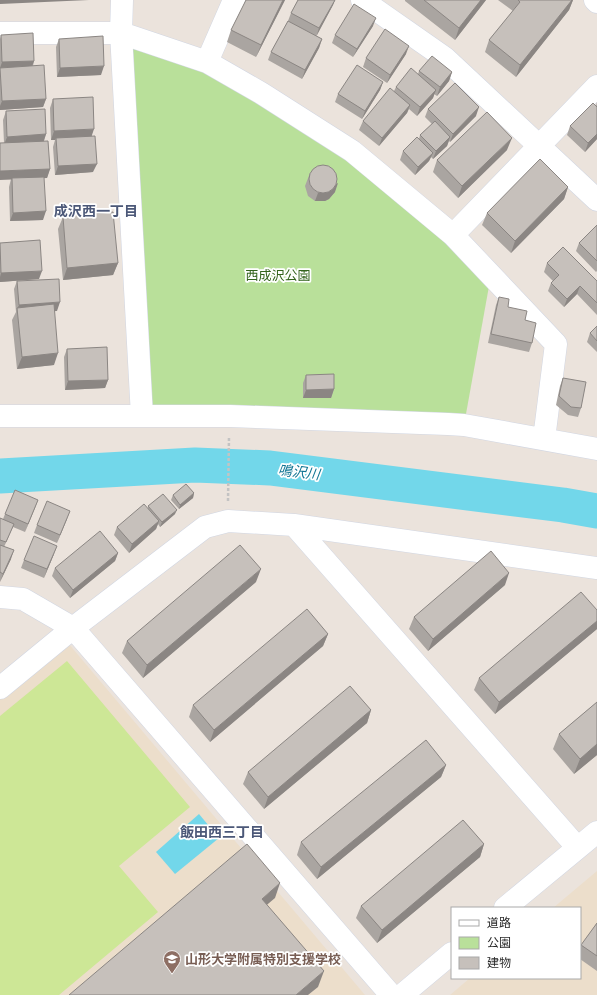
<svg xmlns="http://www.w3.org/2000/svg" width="597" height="995" viewBox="0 0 597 995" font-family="'Source Sans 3','Noto Sans JP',sans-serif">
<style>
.education{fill:#ecdecb}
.green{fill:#b9e09a}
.pitch{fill:#cde796}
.water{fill:#72d7ea}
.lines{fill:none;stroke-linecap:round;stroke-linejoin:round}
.river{stroke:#72d7ea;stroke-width:35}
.minor-casing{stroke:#d1d6e2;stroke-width:23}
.path{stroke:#c3c3c3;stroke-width:2.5;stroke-dasharray:3 2;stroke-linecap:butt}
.minor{stroke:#fff;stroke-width:22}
.wall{fill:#aaa5a1}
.shaded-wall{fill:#8b8683}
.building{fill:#c6c0bb;stroke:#8b8683}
.labels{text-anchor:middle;stroke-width:3.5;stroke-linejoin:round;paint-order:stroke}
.park-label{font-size:13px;fill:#33631c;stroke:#fff}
.education-label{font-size:13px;font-weight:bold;fill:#785e54;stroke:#fff;text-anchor:start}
.neighbourhood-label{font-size:14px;font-weight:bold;fill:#4c5878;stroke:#fff}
.water-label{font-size:14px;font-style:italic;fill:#127694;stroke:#fff}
</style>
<rect width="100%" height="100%" fill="#ebe3dc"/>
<path class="education" d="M68,643L365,995H0V699Z
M597,871V995H450L470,978H580V908H553Z"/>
<path class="green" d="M121,33L207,62L352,151L491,275L464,425L142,416Z"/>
<path class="pitch" d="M67,661L190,807L119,866L158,912L59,995H0V716Z"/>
<path class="water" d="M199,814L219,838L175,874L156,852Z"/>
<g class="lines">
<path class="river" d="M0,476L195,465L270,468L563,505L597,511"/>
<g class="minor-casing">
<path id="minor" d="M122,0L121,33L142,416
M362,0L445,58L597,200
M595,0L597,2
M0,33H121L207,62L261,93L352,151L453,235L556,344L544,439
M207,62L234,0
M453,235L597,86
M0,416H230L448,424L464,425L597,449
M294,525L577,847
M0,597L23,599L73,628L391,995
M0,688L73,628L205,527L228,521L294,525L597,568
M505,908L597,832
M402,995L452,953"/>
</g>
<path class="path" d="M228,501L229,436"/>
<use href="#minor" class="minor"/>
</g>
<path class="wall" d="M246,0H285L256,57L227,42L231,30Z
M298,0H335L333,5L316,36L322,39L319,48L302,79L268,60L271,52L288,21L291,13Z
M405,0H486L455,40L405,1Z
M498,0H573L569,10L516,77L485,52L489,40L513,11Z
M373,26L353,57L332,43L335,35Z
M1,35L34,61L33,66L46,99L43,107L0,110V39Z
M59,39L101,75L57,77L56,47Z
M406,54L387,83L363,67L366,58Z
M419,71L452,72L449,81L437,96L434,94L433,98L417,116L409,109L407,113L379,146L359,130L363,121L394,91L396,87L418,74Z
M383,82L380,90L362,119L335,102L338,94Z
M53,99L92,136L93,172L55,175L53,147L55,140H51L50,108Z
M597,102V139L585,152L567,135L570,126L596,106Z
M428,109L476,116L450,142L449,141L447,146L433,159L431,157L429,161L415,175L400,160L403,151L419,139L420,135L432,124L425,117Z
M6,111L46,134L44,141L50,169L47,178H44L43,220L10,221L9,187L11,179L4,143L3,120Z
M507,150L458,198L433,172L437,160Z
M310,173L335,192L329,199L325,201H315L308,196L305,186Z
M568,187L564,199L511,253L482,225L487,213Z
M63,217L118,263L113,275L63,280L58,229Z
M597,225V271L596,272L576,251L579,243Z
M0,243L39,279L0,282Z
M547,263L597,281V315L577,294L564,307L548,291L551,283L553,281L544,272Z
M17,281L57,311H54V365L17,369L12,320L16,312L14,289Z
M499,297L508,307L525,320L532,343L529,352L488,343L496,305Z
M597,326V352L587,342L590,333Z
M67,349L108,380L105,388L65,390L64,357Z
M306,375L334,389L331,398H303V383Z
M563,378L581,408L578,417L568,415L556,405L560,386Z
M194,493L193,498L179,509L171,500L173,495Z
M38,500L25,532L13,527L4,547L11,559L0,582V518L3,519L5,514Z
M148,506L175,514L160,527L158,524L156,529L129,553L114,535L117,527L148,508Z
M67,519L57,543L34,533L37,525Z
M118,553L115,561L70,598L52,576L55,568Z
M54,554L44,578L21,568L24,560Z
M256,582L143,678L122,653L127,641Z
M505,585L428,651L409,629L414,617Z
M597,610V629L495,714L474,690L479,678Z
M328,634L323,646L210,742L189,717L193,705Z
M597,702V755L574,774L553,749L559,734Z
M371,710L367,723L264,809L243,784L248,772Z
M446,765L441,777L317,879L297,855L301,842Z
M484,844L480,857L377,943L356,918L361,906Z
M597,923V971L580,959V949L581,945Z"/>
<path class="shaded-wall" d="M0,0H89L0,4Z
M283,0H285L256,57L261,45Z
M335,0L333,5L316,37L319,28Z
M481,0H486L455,40L459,28Z
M572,0H573L569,10L516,77L520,65Z
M376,18L373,26L353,57L357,49Z
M322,39L319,48L302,79L305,70Z
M409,46L406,54L387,83L390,75Z
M34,61L31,69L0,68L2,62Z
M104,66L101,75L57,77L60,68Z
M452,72L449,81L437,96L440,87Z
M383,82L380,90L362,119L365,111Z
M436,90L433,98L417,116L420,107Z
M46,99L43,107L0,110V106L2,101Z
M410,105L407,113L379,146L382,138Z
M479,107L476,116L450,142L453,134Z
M94,129L91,138H56L55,140H51L54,131Z
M46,134L43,143L4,145L7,137Z
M597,134V139L585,152L588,143Z
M450,137L447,146L433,159L436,151Z
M512,138L507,150L458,198L462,186Z
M433,153L429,161L415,175L418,167Z
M97,164L93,172L55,175L58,166Z
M50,169L47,178L0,180V171Z
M338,183L335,192L329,199L325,201H315L318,193Z
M568,187L564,199L511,253L515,241Z
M46,211L43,220L10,221L13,213Z
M118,263L113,275L63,280L67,268Z
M42,271L39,279L0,282V277L1,273Z
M580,286L577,294L564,307L567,299Z
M60,302L57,311L17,313V309L19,305Z
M58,353L54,365L17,369L22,357Z
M108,380L105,388L65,390L68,381Z
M334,389L331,398H303L306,390Z
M194,493L193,498L179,509L180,505Z
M38,500L35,508L25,532L28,524Z
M177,510L175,514L160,527L162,522Z
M70,511L67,519L57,543L60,535Z
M159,521L156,529L129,553L132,544Z
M57,546L54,554L44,578L47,569Z
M14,550L11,559L0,582L3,574Z
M118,553L115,561L70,598L73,590Z
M261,569L256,582L143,678L147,665Z
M509,573L505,585L428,651L433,639Z
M597,621V629L495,714L499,702Z
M328,634L323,646L210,742L214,730Z
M371,710L367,723L264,809L268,797Z
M597,744V755L574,774L580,759Z
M446,765L441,777L317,879L321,867Z
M484,844L480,857L377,943L382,930Z
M280,883L275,898L256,914L262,899Z
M324,971L318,987L308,995H296Z"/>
<path class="building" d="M246,0H283L261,45L231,30Z
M298,0H335L319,28L291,13Z
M424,0H481L459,28Z
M518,0H572L520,65L489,40L520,2Z
M354,4L376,18L357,49L335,35Z
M288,21L322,39L305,70L271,52Z
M385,29L409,46L390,75L366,58Z
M33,33L34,61L2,62L1,35Z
M103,36L104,66L60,68L59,39Z
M432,56L452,72L440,87L419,71Z
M44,65L46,99L2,101L0,68Z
M357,65L383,82L365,111L338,94Z
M411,68L436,90L420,107L396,87Z
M455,83L479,107L453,134L428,109Z
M390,88L410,105L382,138L363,121Z
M93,97L94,129L54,131L53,99Z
M593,103L597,107V134L588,143L570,126Z
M45,109L46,134L7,137L6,111Z
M487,112L512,138L462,186L437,160Z
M435,121L450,137L436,151L420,135Z
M95,136L97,164L58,166L56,138Z
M417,137L433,153L418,167L403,151Z
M48,141L50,169L0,171V143Z
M540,159L568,187L515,241L487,213Z
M309 179a14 14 0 1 1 28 0a14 14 0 1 1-28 0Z
M44,177L46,211L13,213L12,178Z
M113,212L118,263L67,268L63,217Z
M597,225V261L579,243Z
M40,240L42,271L1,273L0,243Z
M563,247L597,281V303L580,286L567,299L551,283L559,275L547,263Z
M59,279L60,302L19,305L17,281Z
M499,297L509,299L508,307L527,311L525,320L536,323L532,343L491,334Z
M54,304L58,353L22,357L17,308Z
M597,326V341L590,333Z
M107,347L108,380L68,381L67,349Z
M334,374V389L306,390V375Z
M563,378L586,382L581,408L571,407L559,396Z
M186,484L194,493L180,505L173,495Z
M15,490L38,500L28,524L5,514Z
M163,494L177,510L162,522L148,506Z
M47,501L70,511L60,535L37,525Z
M144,504L159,521L132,544L117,527Z
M0,518L14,524L6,542L0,540Z
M100,531L118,553L73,590L55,568Z
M34,536L57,546L47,569L24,560Z
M0,545L14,550L3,574L0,572Z
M240,545L261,569L147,665L127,641Z
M491,551L509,573L433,639L414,617Z
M581,592L597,610V621L499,702L479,678Z
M307,609L328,634L214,730L193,705Z
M350,686L371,710L268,797L248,772Z
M597,702V744L580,759L559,734Z
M426,740L446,765L321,867L301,842Z
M463,820L484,844L382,930L361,906Z
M247,844L280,883L262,899L324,971L296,995H69Z
M597,923V956L581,945Z"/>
<defs>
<g id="school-pin" transform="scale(0.9)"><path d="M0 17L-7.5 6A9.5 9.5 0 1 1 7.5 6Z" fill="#8d6e63" stroke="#fff"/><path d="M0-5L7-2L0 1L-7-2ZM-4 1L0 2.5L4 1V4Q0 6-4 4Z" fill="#fff"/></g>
</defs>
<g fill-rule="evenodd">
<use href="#school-pin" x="172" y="959"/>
</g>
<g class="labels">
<g class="park-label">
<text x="278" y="280">西成沢公園</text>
</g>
<g class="education-label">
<text x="185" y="964">山形大学附属特別支援学校</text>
</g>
<g class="neighbourhood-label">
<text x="96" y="216">成沢西一丁目</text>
<text x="222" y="837">飯田西三丁目</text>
</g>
<g class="water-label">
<text transform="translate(299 472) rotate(7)" y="5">鳴沢川</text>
</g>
</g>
<rect x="451" y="907" width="130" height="72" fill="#ffffff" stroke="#a9a9a9"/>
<rect x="459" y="920" width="20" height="6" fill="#ffffff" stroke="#a9a9a9"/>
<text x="487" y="927" font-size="12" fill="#292929">道路</text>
<rect x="459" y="937" width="20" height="12" fill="#b9e09a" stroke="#a9a9a9"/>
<text x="487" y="947" font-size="12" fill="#292929">公園</text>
<rect x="459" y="957" width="20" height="12" fill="#c6c0bb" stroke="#a9a9a9"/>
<text x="487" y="967" font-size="12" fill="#292929">建物</text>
</svg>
